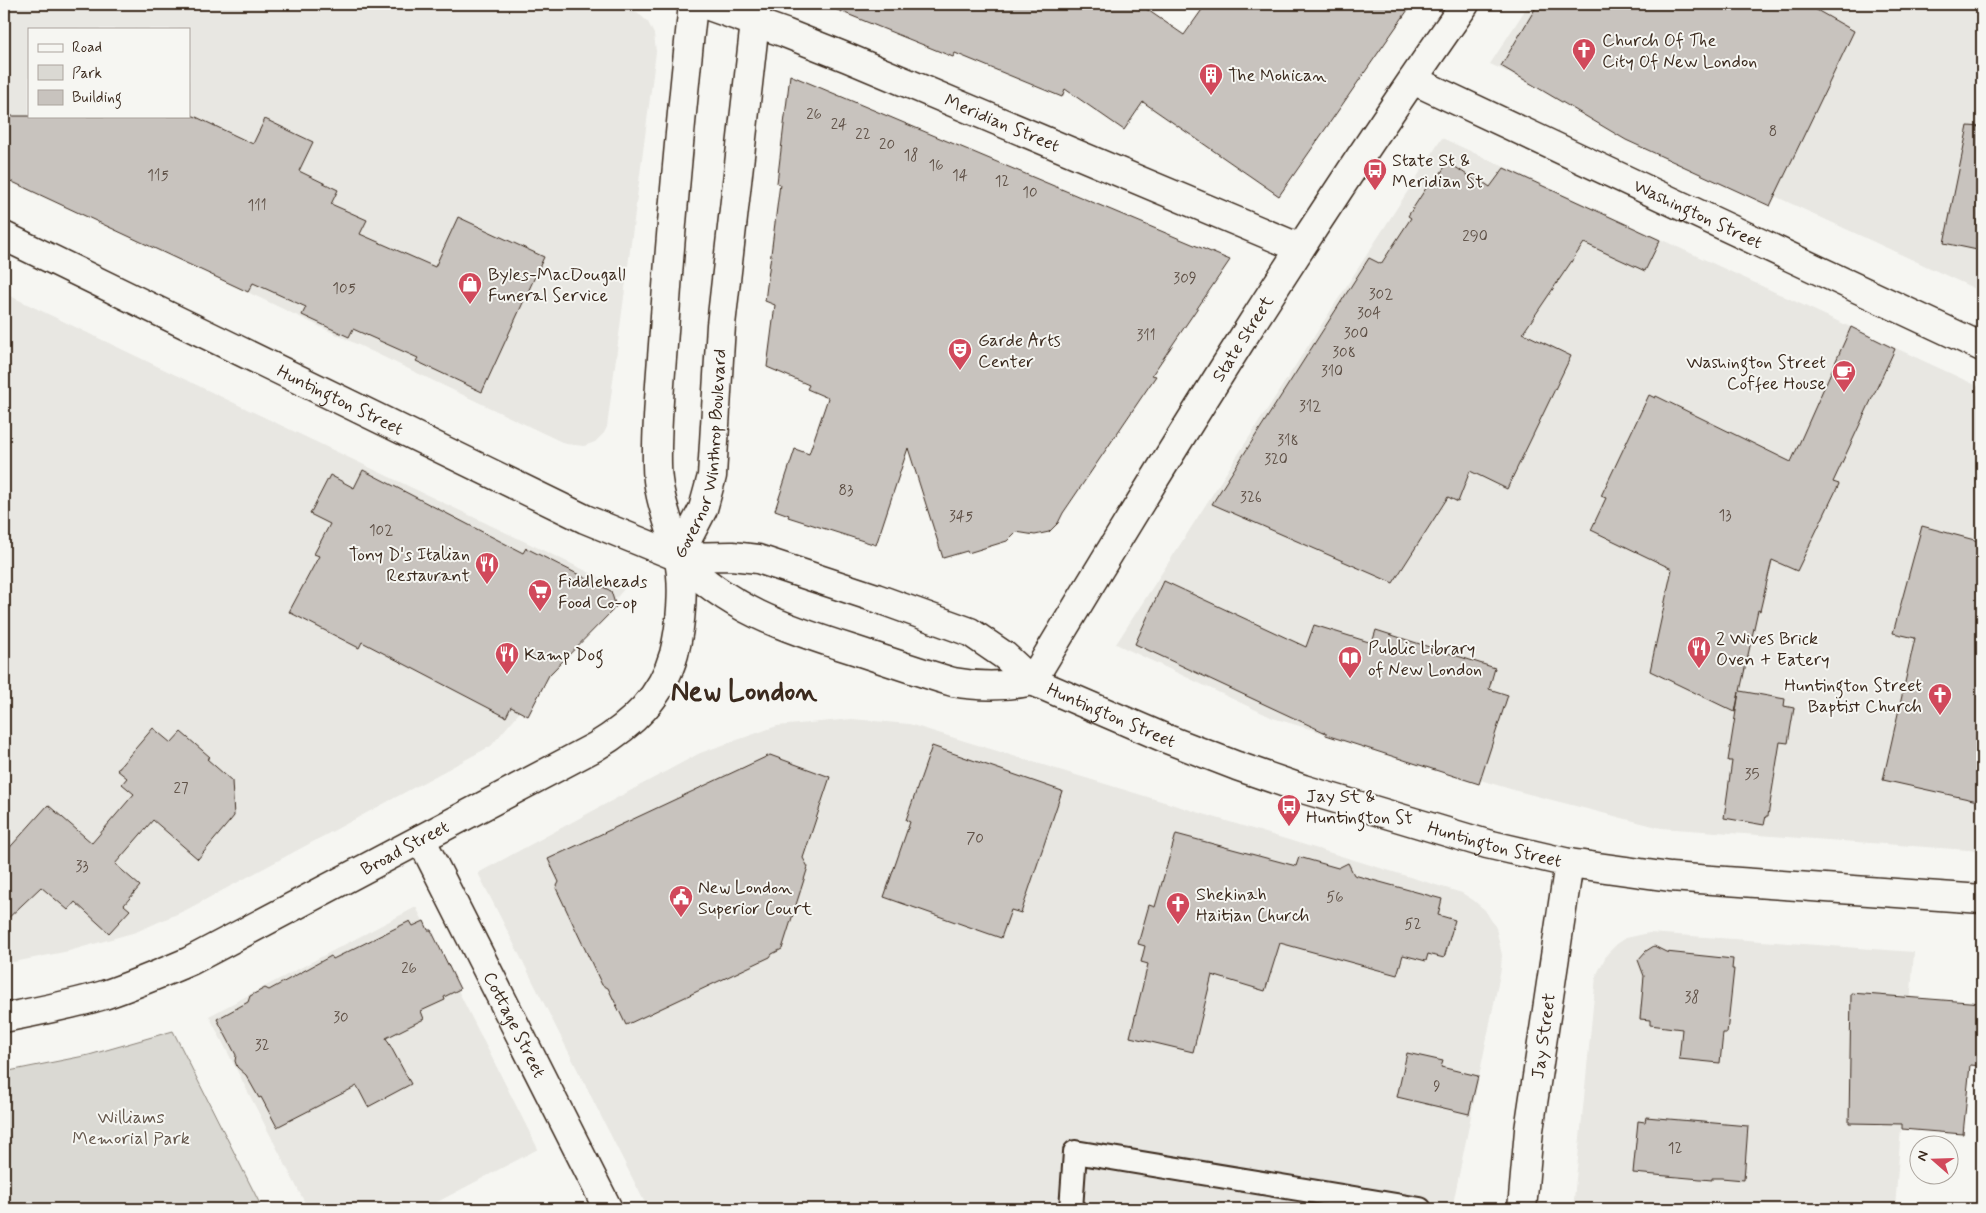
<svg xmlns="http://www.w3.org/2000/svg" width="1986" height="1213" viewBox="0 0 1986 1213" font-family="Mynerve,sans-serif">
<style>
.built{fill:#e8e7e2;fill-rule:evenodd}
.green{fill:#dad9d3;stroke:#8a8278}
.building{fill:#c8c3be;stroke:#3b2a1e}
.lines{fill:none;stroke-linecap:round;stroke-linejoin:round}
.service-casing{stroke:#3b2a1e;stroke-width:26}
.minor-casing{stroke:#3b2a1e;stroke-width:31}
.tertiary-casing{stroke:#3b2a1e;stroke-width:31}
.secondary-casing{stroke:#3b2a1e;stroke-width:31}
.primary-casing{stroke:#3b2a1e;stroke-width:31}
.service{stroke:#f6f6f2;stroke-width:22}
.minor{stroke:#f6f6f2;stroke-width:28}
.tertiary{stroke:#f6f6f2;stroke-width:28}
.secondary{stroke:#f6f6f2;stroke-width:28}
.primary{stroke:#f6f6f2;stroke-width:28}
.labels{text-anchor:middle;stroke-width:4;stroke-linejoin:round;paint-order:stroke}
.number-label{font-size:15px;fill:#5e5046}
.poi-label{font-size:18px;fill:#3b2a1e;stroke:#f6f6f2;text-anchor:start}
.street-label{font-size:18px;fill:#3b2a1e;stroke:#f6f6f2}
.park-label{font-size:18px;fill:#63564b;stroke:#f6f6f2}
.town-label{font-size:28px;font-weight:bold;fill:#3b2a1e;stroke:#f6f6f2}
</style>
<rect width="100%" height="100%" fill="#f6f6f2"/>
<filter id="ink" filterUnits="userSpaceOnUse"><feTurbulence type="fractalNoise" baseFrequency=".02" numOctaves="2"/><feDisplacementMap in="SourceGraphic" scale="10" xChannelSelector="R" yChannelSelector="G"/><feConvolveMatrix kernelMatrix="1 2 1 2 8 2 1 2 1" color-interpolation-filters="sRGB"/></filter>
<g filter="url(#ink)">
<path class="built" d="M4,4H615L639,14L648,22L654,34L656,52L607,427L604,433L595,442L584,446L566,444L4,176ZM29,29H189V116H29Z
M1529,4H1982V292L1490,64Z
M1442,138L1982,388V851L1661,828L1517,791L1273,718L1116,644Z
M4,293L624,589L491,746L186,910L136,932L69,951L4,964Z
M852,719L909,724L1462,893L1473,900L1485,910L1496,928L1502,955L1501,969L1452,1209H648L478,873L700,753L777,726Z
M416,907L538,1149L424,1209H308L209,1016Z
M1649,933L1914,952L1895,1209H1573L1596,976L1607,954L1617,944L1626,938Z"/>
<path class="green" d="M173,1031L260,1204L244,1209H4V1072L89,1055Z"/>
<path class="building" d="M825,4H1139L1184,35L1206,4H1412L1279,196L1143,102L1124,130L1065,89L1062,97L955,53L953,57L825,5Z
M1538,4H1806L1854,31L1770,206L1626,140L1501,66Z
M790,75L1230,260L1152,375L1156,376L1063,513L1058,523L1049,532L1035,535L1016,532L1007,541L968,553L967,551L943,558L908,448L876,545L788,517L789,515L775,510L795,449L809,454L828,398L807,389L809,385L767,367L775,305L765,301L780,184L777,183Z
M4,116H194L253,144L265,119L313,142L299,171L338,190L331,204L367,220L360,234L435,267L458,217L544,257L482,392L416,361L418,358L353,329L349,337L302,315L306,307L253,283L248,292L4,178Z
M1968,126L1982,127V251L1944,243Z
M1448,162L1476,181L1477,178L1490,187L1504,168L1660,240L1645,271L1584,243L1523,333L1571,356L1507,489L1470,471L1458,502L1448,497L1393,583L1212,504L1369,258L1381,264L1411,218L1408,216L1430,182L1433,185Z
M1851,327L1895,349L1833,482L1839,484L1797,571L1772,560L1760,611L1758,610L1740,691L1785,699L1784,706L1794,708L1788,743L1780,742L1768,816H1766L1764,825L1724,818L1732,761H1728L1739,692L1735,712L1650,671L1672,569L1591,530L1606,498L1601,496L1649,395L1655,398L1656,396L1791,462Z
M363,470L523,553L526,548L611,591L616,607L549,675L528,716L511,707L506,717L362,642L359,648L289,612L319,556L314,554L330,524L310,514L330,475L354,488Z
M1922,526L1982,542V802L1883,780L1915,638L1893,633Z
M1164,581L1306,647L1314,625L1372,643L1376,630L1495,668L1489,689L1508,695L1479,784L1326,735V733L1135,644Z
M153,728L171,743L181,732L210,757L207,759L232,781L234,816L230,821L198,859L153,820L115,864L140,886L124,905L130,910L109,933L75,902L68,910L41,887L4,922V854L48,805L92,843L134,794L122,784L127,778L117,770Z
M932,746L1062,791L1021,913L1011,910L1001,938L884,897L910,822L906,820Z
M770,755L830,777L803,858L808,867L782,949L772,954L770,957L626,1025L608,988L602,985L556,888L559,882L548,859Z
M1176,834L1296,866L1299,857L1338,868L1348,863L1354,875L1442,899L1438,915L1455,920L1444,958L1428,954L1426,961L1403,955L1397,975L1280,943L1265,991L1212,975L1193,1052L1130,1037L1148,964L1141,962L1145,946L1138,944L1149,905L1155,907Z
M410,921L413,926L424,921L428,930H431L460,989L444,997L445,1000L421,1011L424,1019L386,1038L411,1084L368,1107L357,1086L277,1127L261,1097L259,1098L246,1075L237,1067L235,1061L236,1055L217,1019L248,1002L250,996L265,988L269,990L331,956L333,959Z
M1654,946L1666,952L1733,959L1732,969H1734L1727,1033H1723L1720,1063L1679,1059L1682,1029L1650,1025V1020L1640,1019L1644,976L1638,960L1646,951Z
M1851,993L1982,1003V1066L1970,1065L1963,1134L1902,1129V1124L1849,1123Z
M1407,1053L1443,1061L1441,1067L1478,1076L1469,1114L1397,1097Z
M1646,1117L1748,1126L1744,1180L1721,1178H1712V1180L1633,1173L1638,1121L1645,1122Z"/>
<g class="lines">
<g class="service-casing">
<path id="service" d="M1071,1209L1075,1152L1420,1209"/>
</g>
<g class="minor-casing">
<g id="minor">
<path id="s1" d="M703,4L785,33L848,58L1300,248"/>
<path id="s2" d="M1413,80L1982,347"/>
<path id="s3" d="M421,839L608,1209"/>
</g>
</g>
<g class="tertiary-casing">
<g id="tertiary">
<path id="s4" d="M1032,681C1170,451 1311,223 1465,4"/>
</g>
</g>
<g class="secondary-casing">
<g id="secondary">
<path id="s5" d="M4,236L585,519L678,557"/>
<path d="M1569,863L1670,877L1982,899"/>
</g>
</g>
<g class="primary-casing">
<g id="primary">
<path id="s6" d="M678,557L732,556L758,559L876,598L970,632L1005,656L1032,681L1167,739L1237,766L1303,789L1487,844L1569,863L1529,1130L1522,1209"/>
<path id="s7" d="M678,557L703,509L712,476L721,325L757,4"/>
<path d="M678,557C728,609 784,628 851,649C885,660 919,672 953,682C980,687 1005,687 1032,681"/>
<path id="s8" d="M4,1018C38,1011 71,1005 104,995C134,985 162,973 190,961L595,747C632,725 662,697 674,654C681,626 685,584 678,556C671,526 657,497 657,465C656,416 662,366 665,316C672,212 682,108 693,4"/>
</g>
</g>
<use href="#service" class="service"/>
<use href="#minor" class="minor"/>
<use href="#tertiary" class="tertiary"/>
<use href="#secondary" class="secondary"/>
<use href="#primary" class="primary"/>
</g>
</g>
<defs>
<g id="church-pin" transform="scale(1.25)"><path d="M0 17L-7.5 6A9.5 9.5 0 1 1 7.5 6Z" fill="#d1495b" stroke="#f6f6f2"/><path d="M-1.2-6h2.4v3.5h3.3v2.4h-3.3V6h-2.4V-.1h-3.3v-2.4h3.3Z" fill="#fff"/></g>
<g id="building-pin" transform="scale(1.25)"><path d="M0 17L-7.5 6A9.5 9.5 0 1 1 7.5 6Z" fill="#d1495b" stroke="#f6f6f2"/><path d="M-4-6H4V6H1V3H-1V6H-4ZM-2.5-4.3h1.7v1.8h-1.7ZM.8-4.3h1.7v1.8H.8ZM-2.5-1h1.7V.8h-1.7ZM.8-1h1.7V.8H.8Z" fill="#fff"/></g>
<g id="bus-pin" transform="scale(1.25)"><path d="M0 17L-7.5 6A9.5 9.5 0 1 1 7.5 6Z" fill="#d1495b" stroke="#f6f6f2"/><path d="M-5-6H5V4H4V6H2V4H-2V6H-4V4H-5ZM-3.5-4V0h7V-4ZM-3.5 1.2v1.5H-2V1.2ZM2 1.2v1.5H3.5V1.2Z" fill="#fff"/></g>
<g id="shop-pin" transform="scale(1.25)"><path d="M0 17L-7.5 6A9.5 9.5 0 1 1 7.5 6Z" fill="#d1495b" stroke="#f6f6f2"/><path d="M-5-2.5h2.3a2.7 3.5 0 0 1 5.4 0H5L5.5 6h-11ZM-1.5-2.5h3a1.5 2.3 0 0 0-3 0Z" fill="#fff"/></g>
<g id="theatre-pin" transform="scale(1.25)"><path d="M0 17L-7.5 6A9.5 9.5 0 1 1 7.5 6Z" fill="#d1495b" stroke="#f6f6f2"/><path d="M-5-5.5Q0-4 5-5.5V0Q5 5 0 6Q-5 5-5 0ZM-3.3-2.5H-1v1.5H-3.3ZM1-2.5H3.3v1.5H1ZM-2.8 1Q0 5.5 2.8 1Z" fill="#fff"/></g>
<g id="cafe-pin" transform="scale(1.25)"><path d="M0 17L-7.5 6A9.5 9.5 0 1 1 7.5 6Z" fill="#d1495b" stroke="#f6f6f2"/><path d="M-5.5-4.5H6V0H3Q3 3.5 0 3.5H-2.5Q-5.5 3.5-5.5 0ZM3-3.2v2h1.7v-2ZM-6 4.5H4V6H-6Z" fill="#fff"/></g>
<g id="restaurant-pin" transform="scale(1.25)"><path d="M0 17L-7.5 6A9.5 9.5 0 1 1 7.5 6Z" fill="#d1495b" stroke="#f6f6f2"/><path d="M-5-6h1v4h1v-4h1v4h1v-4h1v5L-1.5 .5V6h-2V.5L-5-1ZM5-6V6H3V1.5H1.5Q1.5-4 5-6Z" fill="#fff"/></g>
<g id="supermarket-pin" transform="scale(1.25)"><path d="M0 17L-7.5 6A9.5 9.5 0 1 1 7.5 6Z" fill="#d1495b" stroke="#f6f6f2"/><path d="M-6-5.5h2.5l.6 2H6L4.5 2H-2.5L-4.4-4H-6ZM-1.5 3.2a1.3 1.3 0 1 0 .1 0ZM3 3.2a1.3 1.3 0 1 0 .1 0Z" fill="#fff"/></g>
<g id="library-pin" transform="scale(1.25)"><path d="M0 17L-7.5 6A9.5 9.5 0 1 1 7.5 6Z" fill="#d1495b" stroke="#f6f6f2"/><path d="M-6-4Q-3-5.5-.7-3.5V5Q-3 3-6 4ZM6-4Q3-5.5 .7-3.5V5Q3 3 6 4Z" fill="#fff"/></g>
<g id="civic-pin" transform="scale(1.25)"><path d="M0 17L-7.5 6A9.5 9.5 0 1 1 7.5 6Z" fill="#d1495b" stroke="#f6f6f2"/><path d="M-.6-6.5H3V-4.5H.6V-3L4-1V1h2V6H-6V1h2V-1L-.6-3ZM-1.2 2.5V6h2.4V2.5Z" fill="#fff"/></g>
</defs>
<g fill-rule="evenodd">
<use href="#church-pin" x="1584" y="50"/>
<use href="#building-pin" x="1211" y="75"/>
<use href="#bus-pin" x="1375" y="170"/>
<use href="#shop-pin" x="470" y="284"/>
<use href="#theatre-pin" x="960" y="350"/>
<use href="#cafe-pin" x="1844" y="372"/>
<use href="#restaurant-pin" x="487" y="564"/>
<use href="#supermarket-pin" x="540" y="591"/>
<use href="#restaurant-pin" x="1699" y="648"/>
<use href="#restaurant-pin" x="507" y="654"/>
<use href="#library-pin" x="1350" y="658"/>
<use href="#church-pin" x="1940" y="695"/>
<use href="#bus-pin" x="1289" y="806"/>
<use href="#civic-pin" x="681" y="897"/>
<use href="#church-pin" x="1178" y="904"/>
</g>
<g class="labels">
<g class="number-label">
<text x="814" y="119">26</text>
<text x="839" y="129">24</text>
<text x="1773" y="136">8</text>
<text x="863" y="139">22</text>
<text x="887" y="149">20</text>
<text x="911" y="160">18</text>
<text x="936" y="170">16</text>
<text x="158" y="180">115</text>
<text x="960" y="180">14</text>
<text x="1002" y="186">12</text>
<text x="1030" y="197">10</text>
<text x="257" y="210">111</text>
<text x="1475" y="241">290</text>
<text x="1185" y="283">309</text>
<text x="344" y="293">105</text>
<text x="1381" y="299">302</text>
<text x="1369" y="318">304</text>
<text x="1356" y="338">300</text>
<text x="1146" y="340">311</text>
<text x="1344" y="357">308</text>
<text x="1332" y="376">310</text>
<text x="1310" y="411">312</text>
<text x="1288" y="445">318</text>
<text x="1276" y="464">320</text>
<text x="846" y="495">83</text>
<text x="1251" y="502">326</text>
<text x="1725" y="520">13</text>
<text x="961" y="521">345</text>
<text x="381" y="535">102</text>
<text x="1752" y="779">35</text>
<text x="181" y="793">27</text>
<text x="975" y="843">70</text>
<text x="82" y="871">33</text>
<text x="1335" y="902">56</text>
<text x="1413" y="929">52</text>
<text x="409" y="973">26</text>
<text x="1692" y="1002">38</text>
<text x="341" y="1022">30</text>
<text x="262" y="1050">32</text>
<text x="1437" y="1091">9</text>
<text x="1675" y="1153">12</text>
</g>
<g class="poi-label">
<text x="1602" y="46">Church Of The<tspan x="1602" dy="21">City Of New London</tspan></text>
<text x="1228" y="81">The Mohican</text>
<text x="1392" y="166">State St &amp;<tspan x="1392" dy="21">Meridian St</tspan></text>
<text x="488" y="280">Byles-MacDougall<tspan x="488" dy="21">Funeral Service</tspan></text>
<text x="978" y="346">Garde Arts<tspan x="978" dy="21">Center</tspan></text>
<text x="1826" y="368" text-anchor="end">Washington Street<tspan x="1826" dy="21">Coffee House</tspan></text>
<text x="470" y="560" text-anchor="end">Tony D's Italian<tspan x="470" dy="21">Restaurant</tspan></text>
<text x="558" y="587">Fiddleheads<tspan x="558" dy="21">Food Co-op</tspan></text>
<text x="1716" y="644">2 Wives Brick<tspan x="1716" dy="21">Oven + Eatery</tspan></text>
<text x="1368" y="654">Public Library<tspan x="1368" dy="21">of New London</tspan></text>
<text x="524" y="660">Kamp Dog</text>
<text x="1922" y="691" text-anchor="end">Huntington Street<tspan x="1922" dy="21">Baptist Church</tspan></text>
<text x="1306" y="802">Jay St &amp;<tspan x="1306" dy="21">Huntington St</tspan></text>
<text x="698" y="893">New London<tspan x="698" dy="21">Superior Court</tspan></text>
<text x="1196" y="900">Shekinah<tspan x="1196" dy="21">Haitian Church</tspan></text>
</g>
<g class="street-label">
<text dy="6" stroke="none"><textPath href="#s1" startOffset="322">Meridian Street</textPath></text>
<text dy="6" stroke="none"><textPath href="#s2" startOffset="315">Washington Street</textPath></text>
<text dy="6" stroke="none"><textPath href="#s4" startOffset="402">State Street</textPath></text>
<text dy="6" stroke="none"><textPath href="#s5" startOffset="374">Huntington Street</textPath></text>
<text dy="6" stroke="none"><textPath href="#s7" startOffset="108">Governor Winthrop Boulevard</textPath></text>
<text dy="6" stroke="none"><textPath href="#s6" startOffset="470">Huntington Street</textPath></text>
<text dy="6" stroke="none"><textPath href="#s6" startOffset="875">Huntington Street</textPath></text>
<text dy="6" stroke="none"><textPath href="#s8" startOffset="438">Broad Street</textPath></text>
<text dy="6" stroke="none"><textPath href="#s3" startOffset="208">Cottage Street</textPath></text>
<text transform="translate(1543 1036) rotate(-82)" y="6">Jay Street</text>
</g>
<g class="park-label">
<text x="131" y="1123">Williams<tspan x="131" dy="21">Memorial Park</tspan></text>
</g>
<g class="town-label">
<text x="744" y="700">New London</text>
</g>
</g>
<rect width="1986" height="1213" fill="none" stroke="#f6f6f2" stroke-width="20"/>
<rect x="10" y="10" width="1966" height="1193" fill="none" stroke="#3b2a1e" stroke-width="2" filter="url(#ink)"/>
<rect x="28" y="28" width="162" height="90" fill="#f6f6f2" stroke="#aba49d"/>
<rect x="38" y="44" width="25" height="8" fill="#f6f6f2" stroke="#aba49d"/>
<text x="72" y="52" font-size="15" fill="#3b2a1e">Road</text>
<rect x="38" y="65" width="25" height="15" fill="#dad9d3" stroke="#aba49d"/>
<text x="72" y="78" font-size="15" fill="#3b2a1e">Park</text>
<rect x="38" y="90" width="25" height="15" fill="#c8c3be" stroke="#aba49d"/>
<text x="72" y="102" font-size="15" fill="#3b2a1e">Building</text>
<g transform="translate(1934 1160) rotate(290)"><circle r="24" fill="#f6f6f2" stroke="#aba49d"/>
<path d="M0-4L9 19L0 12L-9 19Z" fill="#d1495b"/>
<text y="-8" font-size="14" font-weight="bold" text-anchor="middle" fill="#3b2a1e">N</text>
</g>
</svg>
